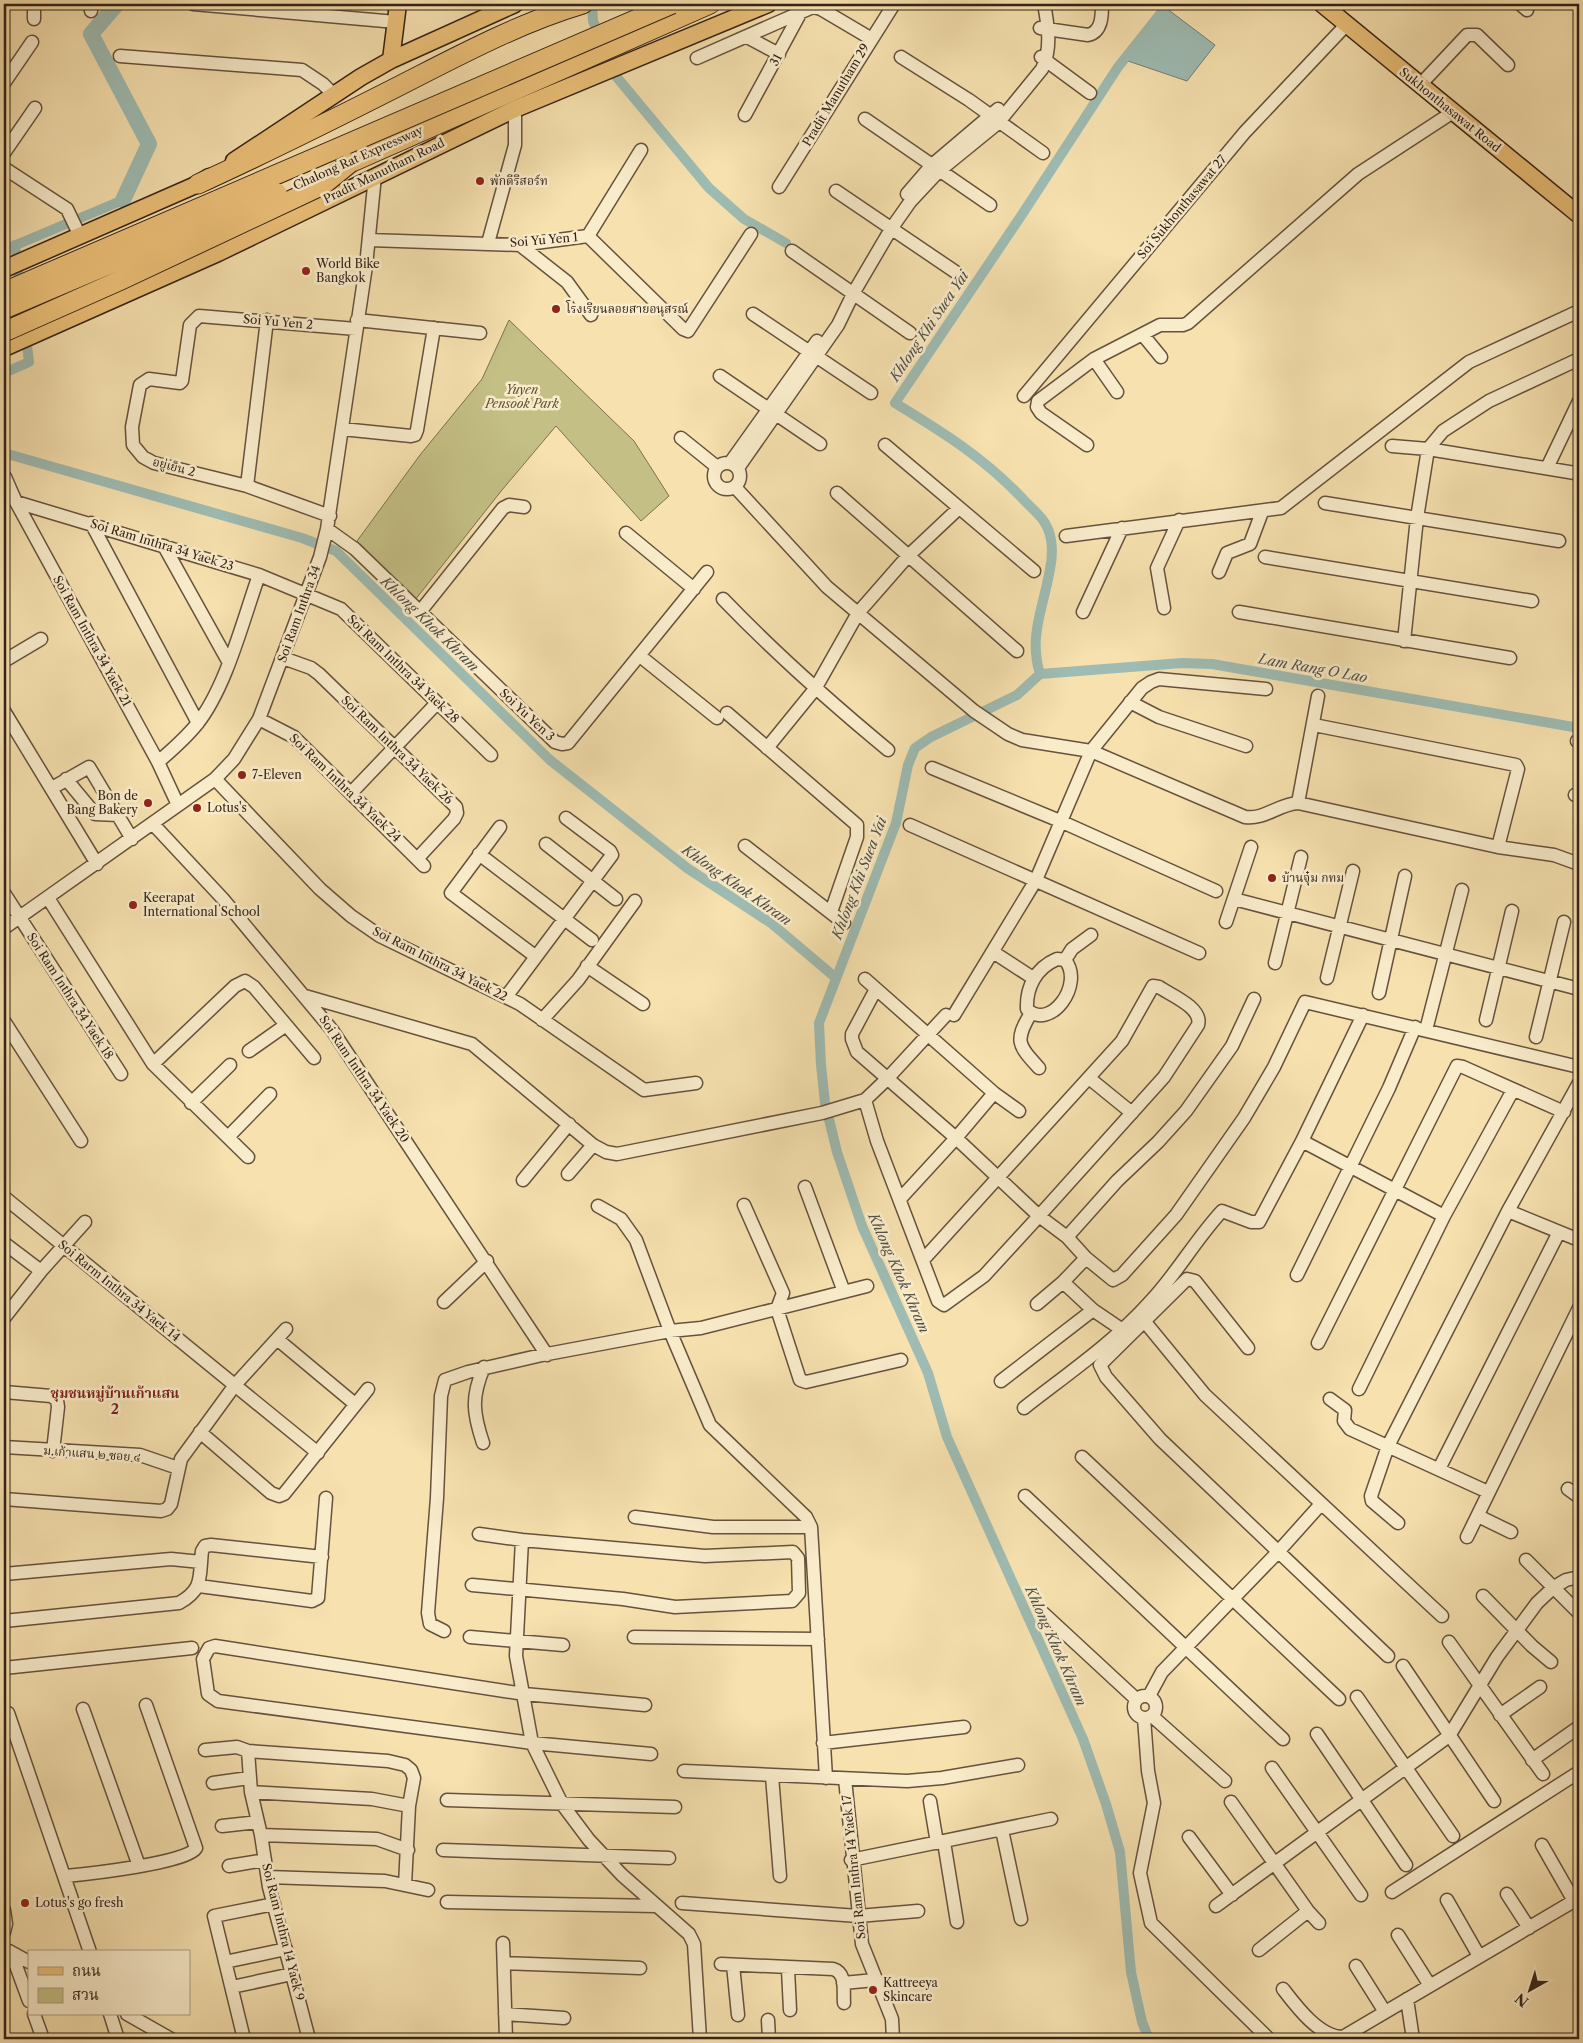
<svg xmlns="http://www.w3.org/2000/svg" width="1583" height="2043" viewBox="0 0 1583 2043" font-family="'Libre Caslon Text','Noto Serif Thai',serif">
<style>
.green{fill:#c4c085;stroke:#7c714e}
.water{fill:#9ebcb3;stroke:#747e75}
.lines{fill:none;stroke-linecap:round;stroke-linejoin:round}
.canal{stroke:#9ebcb3;stroke-width:10}
.river{stroke:#9ebcb3;stroke-width:16}
.minor-casing{stroke:#65523d;stroke-width:15}
.major-casing{stroke:#352217;stroke-width:19}
.highway-casing{stroke:#352217;stroke-width:21}
.minor{stroke:#f9eccb;stroke-width:12}
.major{stroke:#ebc078;stroke-width:16}
.highway{stroke:#ebc078;stroke-width:19}
.highway-bridge-casing{stroke:#352217;stroke-width:21;stroke-linecap:butt}
.highway-bridge{stroke:#ebc078;stroke-width:19}
.poi-dot{fill:#8f2418;stroke:#f9eccb;stroke-width:2}
.labels{text-anchor:middle;stroke-width:5;stroke-linejoin:round;paint-order:stroke}
.street-label{font-size:12px;fill:#352217;stroke:#f9eccb}
.poi-label{font-size:12px;fill:#352217;stroke:#f9eccb;text-anchor:start}
.park-label{font-size:12px;font-style:italic;fill:#605138;stroke:#f9eccb}
.water-label{font-size:14px;font-style:italic;fill:#545046;stroke:#f9eccb}
.neighbourhood-label{font-size:14px;font-weight:bold;fill:#7a1f14;stroke:#f9eccb}
</style>
<rect width="100%" height="100%" fill="#f6e1af"/>
<filter id="stains"><feTurbulence type="fractalNoise" baseFrequency=".004" numOctaves="4"/><feColorMatrix values="0 0 0 0 .2 0 0 0 0 .09 0 0 0 0 .02 0 0 0 .5 -.17"/></filter>
<radialGradient id="worn" r=".72"><stop offset=".6" stop-color="#630" stop-opacity="0"/><stop offset="1" stop-color="#630" stop-opacity=".3"/></radialGradient>
<path class="green" d="M509,320L634,441L669,496L641,521L556,426L502,490L415,600L357,541L420,455L482,379Z"/>
<path class="water" d="M1166,8L1215,45L1187,81L1128,61Z"/>
<g class="lines">
<path class="canal" d="M592,4L593,21L615,75L709,188L744,219L786,243
M4,250L123,200
M4,373L29,362L15,245
M4,453L302,538L336,551L550,760L687,868L771,923L836,978
M1040,674L1017,695L931,737L915,748L908,765L896,823L819,1023L821,1065L825,1103L837,1152L862,1226L928,1373L947,1437L1083,1739L1106,1804L1120,1852L1131,1972L1142,2022L1149,2039
M1040,674C1028,636 1044,606 1050,569C1053,555 1053,537 1046,525C1041,515 1030,507 1023,499C983,457 944,433 895,403L1023,213L1118,67L1168,4
M1040,674L1182,663L1212,664L1579,728"/>
<path class="river" d="M117,4L91,34L149,144L123,200"/>
<g class="minor-casing">
<path id="minor" d="M193,4L396,22
M1520,4L1527,10
M91,11L92,4
M34,19V4
M1040,28L1088,35C1102,32 1102,16 1102,4
M747,37L779,54
M120,56L302,70L323,84L333,94
M901,57L969,100L1043,153
M1041,57L1090,93
M697,58L813,7L821,9L870,38
M4,83L32,42
M1420,85L1467,35H1477L1508,65
M745,115L802,10
M865,119L990,205
M4,153L35,108
M4,168L67,209L80,236
M779,187L894,4
M836,191L957,273
M907,194L932,165L998,109
M588,236L683,329L688,331L751,234
M369,240L520,245L588,236L641,150
M488,243L515,145V109
M520,245L567,282L591,315
M792,251L910,333
M753,314L871,393
M357,320L480,333
M1143,335L1161,357
M1094,359L1117,392
M720,376L820,444
M1024,396L1245,132L1347,24
M342,429L411,436L415,435L417,430L434,328
M681,438L717,467
M885,445L1034,571
M1087,445L1041,413L1037,407L1038,401L1094,359L1160,325H1183L1188,323L1358,174L1453,112
M1392,446L1428,449L1575,473
M714 476a13 13 0 1 1 26 0a13 13 0 1 1-26 0Z
M730,463L817,341
M738,468L838,325L854,292L891,229L910,202L939,171L998,123L1042,69C1052,49 1048,25 1044,4
M1547,468L1579,401
M5,477L16,502L158,762L178,805
M247,486L267,320
M735,487L827,587L974,711L1008,734L1022,740L1091,751L1245,817C1264,820 1279,804 1298,803L1498,847L1554,855L1579,864
M837,493L1017,651
M16,502L259,575L341,609L491,755
M1325,503L1559,541
M330,516L247,486L154,463L143,457L133,445L132,427L140,385L149,379L180,383L182,381L190,325L199,316L356,329
M91,523L198,723
M327,529L355,549L555,742L562,744L568,743L707,572
M626,533L694,589
M1066,536L1281,508L1469,362L1579,311
M164,546L228,661
M1265,557L1532,601
M1219,572L1227,553L1250,544L1262,512
M723,599C775,653 830,702 888,750
M1164,608L1157,568L1179,520
M1083,612L1122,528
M1239,612L1510,658
M419,613L503,508L509,505L524,507
M1404,641L1417,518L1428,449L1443,431L1489,401L1579,359
M640,656L717,718
M283,658L311,668L319,674L456,807L457,813L454,819L417,859
M4,661L41,639
M1130,702L1159,717L1246,746
M4,711L97,864
M727,713L857,825V837L831,912
M259,719L294,737L424,866
M1314,725L1516,765L1518,769L1498,847
M1577,741H1579
M767,748L815,689L858,613L907,557L958,509
M158,762C172,750 185,739 197,724C226,688 243,620 259,575
M932,768L1060,821L1216,891
M66,779L95,814L118,815
M215,779L320,889L351,916L380,936L520,1004L644,1090L696,1083
M52,788L89,767L132,839
M352,792L437,703
M1575,795L1579,796
M1298,803L1318,696
M153,824L223,899L332,1030L547,1355
M910,825L1199,953
M500,827L451,893L535,956
M546,844L616,899
M745,846L844,923
M479,854L592,940
M4,893L121,1074
M48,898L153,1064L248,1157
M1234,899L1579,989
M1226,922L1251,847
M4,928L215,779L234,759L259,719L320,557L327,529L366,266L375,176
M993,952L1033,978
M1057,959L1065,960C1085,984 1050,1032 1027,1009C1026,987 1036,968 1057,959Z
M1065,960L1072,949L1091,935
M1275,963L1301,857
M587,966L643,1004
M1327,978L1353,871
M865,979L994,1093L1019,1111
M876,989L852,1034V1039L857,1052L956,1138L1039,1216L1067,1237L1086,1258L1113,1280L1122,1275L1176,1215L1244,1118L1274,1067L1305,1002L1579,1067
M1379,993L1405,876
M305,996L472,1044L593,1145L606,1152L617,1154L822,1113L865,1100L887,1079L946,1015
M506,997L612,855L610,851L566,818
M1031,1013C1014,1041 1018,1045 1039,1068
M954,1015L1036,880L1091,751L1142,688L1151,682L1159,679L1266,689
M542,1020L578,980L635,901
M1486,1020L1512,911
M4,1021L81,1141
M1426,1030L1462,890
M1536,1037L1564,922
M249,1051L286,1025
M153,1064L235,986L245,981L254,987L314,1058
M1089,1078L1132,1113
M865,1100L877,1141L938,1301L944,1305L984,1276L1039,1216L1164,1077L1198,1025C1203,1008 1171,995 1159,987L1153,986L1122,1041L923,1260
M191,1103L230,1065
M228,1137L270,1094
M1302,1141L1444,1216
M568,1174L593,1145
M523,1180L569,1124
M805,1187L844,1292
M4,1197L318,1453
M900,1199L956,1138L994,1093
M744,1205L783,1293L777,1309L800,1380L806,1382L901,1360
M598,1206L621,1219L636,1240L670,1331L710,1425L806,1517L811,1527L826,1778
M1508,1211L1579,1240
M1067,1237L1117,1181L1158,1142L1186,1111L1232,1046L1254,999
M4,1243L41,1271
M1297,1275L1389,1088L1415,1027
M1063,1282L1093,1310L1121,1329
M444,1302L487,1261
M1037,1304L1063,1282L1086,1258
M4,1318L41,1271L85,1222
M1145,1322L1205,1395L1442,1616
M277,1339L355,1404
M1318,1343L1457,1066L1463,1067L1564,1112
M1248,1348L1195,1281L1187,1279L1100,1365L1106,1377L1160,1439L1388,1656
M1001,1381L1093,1310
M1359,1389L1444,1216L1513,1090
M4,1392L51,1396L57,1400L58,1407L53,1451
M1330,1399L1345,1410L1344,1421L1350,1429L1488,1492
M1024,1408C1066,1375 1113,1343 1149,1303C1176,1275 1195,1240 1222,1211L1251,1222H1259L1302,1141L1363,1015
M200,1432L271,1493L279,1496L284,1494L368,1389
M483,1443C473,1413 471,1397 484,1367
M4,1447L140,1455L178,1468
M1082,1457L1339,1699
M1439,1469L1559,1232
M1568,1489L1579,1497
M1025,1496L1283,1739
M4,1499L161,1511L167,1509L171,1504L181,1459L235,1385L286,1329
M1478,1516L1511,1532
M635,1517L713,1527H811
M1398,1523L1372,1501L1371,1496L1388,1446L1508,1211L1579,1083
M1467,1537L1579,1308
M522,1540L516,1656L532,1743L562,1804L589,1840L622,1875L689,1934L694,1944L700,2039
M1526,1560L1579,1613
M4,1574L171,1559L201,1562
M472,1585L623,1599L675,1607L792,1601L799,1593L798,1558L793,1552L705,1556L522,1540L479,1534
M199,1586L312,1601L318,1598L326,1498
M1483,1596L1532,1646L1551,1662
M1042,1612L1136,1699
M4,1621L179,1603C204,1589 199,1577 202,1551L205,1546L211,1545L322,1557
M444,1631L430,1624L428,1613L437,1498L441,1396L445,1380L468,1372L542,1355L670,1331L701,1328L867,1286
M470,1637L563,1645
M634,1637L818,1639
M1449,1642L1543,1774
M1403,1666L1494,1801
M4,1668L192,1648
M1134 1707a11 11 0 1 1 22 0a11 11 0 1 1-22 0Z
M1149,1696L1162,1672L1278,1552L1321,1504
M1357,1697L1453,1836
M645,1705L524,1694L215,1646L209,1648L203,1659L208,1694L218,1701L532,1743L651,1754
M83,1709L139,1866
M8,1713L90,1952
M1500,1715L1540,1687
M1152,1716L1225,1781
M1144,1718L1148,1771L1154,1803L1140,1873L1151,1923L1269,2039
M1317,1734L1406,1865
M823,1743L964,1727
M205,1750L237,1747L248,1751
M1532,1760L1579,1727
M1272,1768L1361,1895
M684,1771L907,1781L942,1778L1018,1765
M772,1776L780,1876
M845,1779L862,1944L892,2019L893,2039
M213,1783L249,1778
M251,1792L372,1799L409,1806
M447,1800L675,1807
M930,1801L937,1843
M1231,1802L1308,1911L1319,1923
M222,1826L258,1822
M1002,1830L1021,1919
M261,1835L377,1839L408,1850
M1189,1837L1232,1895
M944,1842L957,1922
M1542,1845L1574,1901
M443,1850L669,1858
M851,1860L1051,1819
M229,1866L265,1860
M66,1876C87,1874 188,1863 196,1848L146,1705
M268,1877L385,1881L428,1890
M1392,1892L1579,1772
M1507,1894L1529,1928
M1447,1900L1479,1956
M447,1902L657,1906
M682,1903L858,1916L918,1911
M1216,1906L1449,1736L1497,1657L1537,1603L1554,1587L1566,1580L1579,1577
M4,1910L6,1924L4,1932
M1398,1935L1429,1984
M503,1943L506,2039
M1259,1950L1308,1911
M9,1951L29,1962
M11,1952L29,2001
M225,1962L286,1949
M504,1963L640,1968
M721,1964L833,1969C847,1973 843,1991 844,2003
M733,1965L738,2015
M1356,1966L1385,2012
M788,1969L790,2010
M843,1983L875,1980
M232,1987L292,1974
M1283,1989C1296,2006 1319,2037 1343,2037L1579,1898
M1407,1999L1413,2039
M34,2014L43,2039
M110,2014L118,2039
M127,2014L171,2039
M505,2014L564,2018
M768,2020L769,2039
M244,2039L214,1916L274,1904
M309,2039L269,1887L261,1835L251,1792L248,1751L388,1761L405,1765L411,1770L414,1778L409,1806L405,1885"/>
</g>
<g class="major-casing">
<path id="major" d="M1322,4L1579,215
M391,60L398,4
M234,161L361,77L391,60L515,4
M4,269L198,184L209,177
M4,348L218,253L515,109L768,4"/>
</g>
<g class="highway-casing">
<path id="highway" d="M350,163L710,4
M198,184C266,153 332,120 399,86C458,56 519,23 583,4"/>
</g>
<use href="#minor" class="minor"/>
<use href="#major" class="major"/>
<use href="#highway" class="highway"/>
<g class="highway-bridge-casing">
<path id="highway-bridge" d="M4,292L672,4
M4,309L277,193
M4,332L121,280L323,185L350,163"/>
</g>
<use href="#highway-bridge" class="highway-bridge"/>
</g>
<g class="poi-dot">
<circle cx="480" cy="181" r="5"/>
<circle cx="306" cy="271" r="5"/>
<circle cx="556" cy="309" r="5"/>
<circle cx="242" cy="775" r="5"/>
<circle cx="148" cy="803" r="5"/>
<circle cx="197" cy="808" r="5"/>
<circle cx="1272" cy="878" r="5"/>
<circle cx="133" cy="905" r="5"/>
<circle cx="25" cy="1903" r="5"/>
<circle cx="873" cy="1990" r="5"/>
</g>
<g class="labels">
<g class="street-label">
<text transform="translate(776 60) rotate(-61)" y="4">31</text>
<text transform="translate(836 95) rotate(-59)" y="4">Pradit Manutham 29</text>
<text transform="translate(1450 110) rotate(39)" y="4">Sukhonthasawat Road</text>
<text transform="translate(358 158) rotate(-24)" y="4">Chalong Rat Expressway</text>
<text transform="translate(384 171) rotate(-26)" y="4">Pradit Manutham Road</text>
<text transform="translate(1182 207) rotate(-50)" y="4">Soi Sukhonthasawat 27</text>
<text transform="translate(544 240) rotate(-5)" y="4">Soi Yu Yen 1</text>
<text transform="translate(278 322) rotate(5)" y="4">Soi Yu Yen 2</text>
<text transform="translate(174 467) rotate(15)" y="4">อยู่เย็น 2</text>
<text transform="translate(162 545) rotate(17)" y="4">Soi Ram Inthra 34 Yaek 23</text>
<text transform="translate(299 614) rotate(-70)" y="4">Soi Ram Inthra 34</text>
<text transform="translate(92 641) rotate(61)" y="4">Soi Ram Inthra 34 Yaek 21</text>
<text transform="translate(403 669) rotate(44)" y="4">Soi Ram Inthra 34 Yaek 28</text>
<text transform="translate(527 715) rotate(43)" y="4">Soi Yu Yen 3</text>
<text transform="translate(397 750) rotate(44)" y="4">Soi Ram Inthra 34 Yaek 26</text>
<text transform="translate(345 788) rotate(44)" y="4">Soi Ram Inthra 34 Yaek 24</text>
<text transform="translate(440 964) rotate(27)" y="4">Soi Ram Inthra 34 Yaek 22</text>
<text transform="translate(70 996) rotate(57)" y="4">Soi Ram Inthra 34 Yaek 18</text>
<text transform="translate(364 1079) rotate(56)" y="4">Soi Ram Inthra 34 Yaek 20</text>
<text transform="translate(119 1291) rotate(39)" y="4">Soi Rarm Inthra 34 Yaek 14</text>
<text transform="translate(92 1454) rotate(4)" y="4">ม.เก้าแสน ๒ ซอย ๔</text>
<text transform="translate(854 1867) rotate(-96)" y="4">Soi Ram Inthra 14 Yaek 17</text>
<text transform="translate(283 1932) rotate(76)" y="4">Soi Ram Inthra 14 Yaek 9</text>
</g>
<g class="poi-label">
<text x="490" y="185">พักดีรีสอร์ท</text>
<text x="316" y="268">World Bike<tspan x="316" dy="14">Bangkok</tspan></text>
<text x="566" y="313">โรงเรียนลอยสายอนุสรณ์</text>
<text x="252" y="779">7-Eleven</text>
<text x="138" y="800" text-anchor="end">Bon de<tspan x="138" dy="14">Bang Bakery</tspan></text>
<text x="207" y="812">Lotus's</text>
<text x="1282" y="882">บ้านจุ๋ม กทม</text>
<text x="143" y="902">Keerapat<tspan x="143" dy="14">International School</tspan></text>
<text x="35" y="1907">Lotus's go fresh</text>
<text x="883" y="1987">Kattreeya<tspan x="883" dy="14">Skincare</tspan></text>
</g>
<g class="park-label">
<text x="522" y="394">Yuyen<tspan x="522" dy="14">Pensook Park</tspan></text>
</g>
<g class="water-label">
<text transform="translate(929 326) rotate(-56)" y="5">Khlong Khi Suea Yai</text>
<text transform="translate(430 624) rotate(44)" y="5">Khlong Khok Khram</text>
<text transform="translate(1313 668) rotate(10)" y="5">Lam Rang O Lao</text>
<text transform="translate(859 878) rotate(-69)" y="5">Khlong Khi Suea Yai</text>
<text transform="translate(737 885) rotate(35)" y="5">Khlong Khok Khram</text>
<text transform="translate(899 1273) rotate(66)" y="5">Khlong Khok Khram</text>
<text transform="translate(1056 1646) rotate(66)" y="5">Khlong Khok Khram</text>
</g>
<g class="neighbourhood-label">
<text x="115" y="1398">ชุมชนหมู่บ้านเก้าแสน<tspan x="115" dy="16">2</tspan></text>
</g>
</g>
<rect width="1583" height="2043" fill="none" stroke="#f6e1af" stroke-width="20"/>
<rect x="5" y="5" width="1573" height="2033" fill="none" stroke="#352217" stroke-width="2.5"/>
<rect x="10" y="10" width="1563" height="2023" fill="none" stroke="#352217"/>
<rect x="28" y="1950" width="162" height="65" fill="#f9eccb" stroke="#ab9b83"/>
<rect x="38" y="1967" width="25" height="8" fill="#ebc078" stroke="#ab9b83"/>
<text x="72" y="1976" font-size="15" fill="#352217">ถนน</text>
<rect x="38" y="1988" width="25" height="15" fill="#c4c085" stroke="#ab9b83"/>
<text x="72" y="2000" font-size="15" fill="#352217">สวน</text>
<g transform="translate(1530 1990) rotate(219)" stroke="#f9eccb" stroke-width="4" paint-order="stroke">
<path d="M0-4L9 19L0 12L-9 19Z" fill="#352217"/>
<text y="-8" font-size="14" font-weight="bold" text-anchor="middle" fill="#352217">N</text>
</g>
<rect width="100%" height="100%" filter="url(#stains)"/>
<rect width="100%" height="100%" fill="url(#worn)"/>
</svg>
